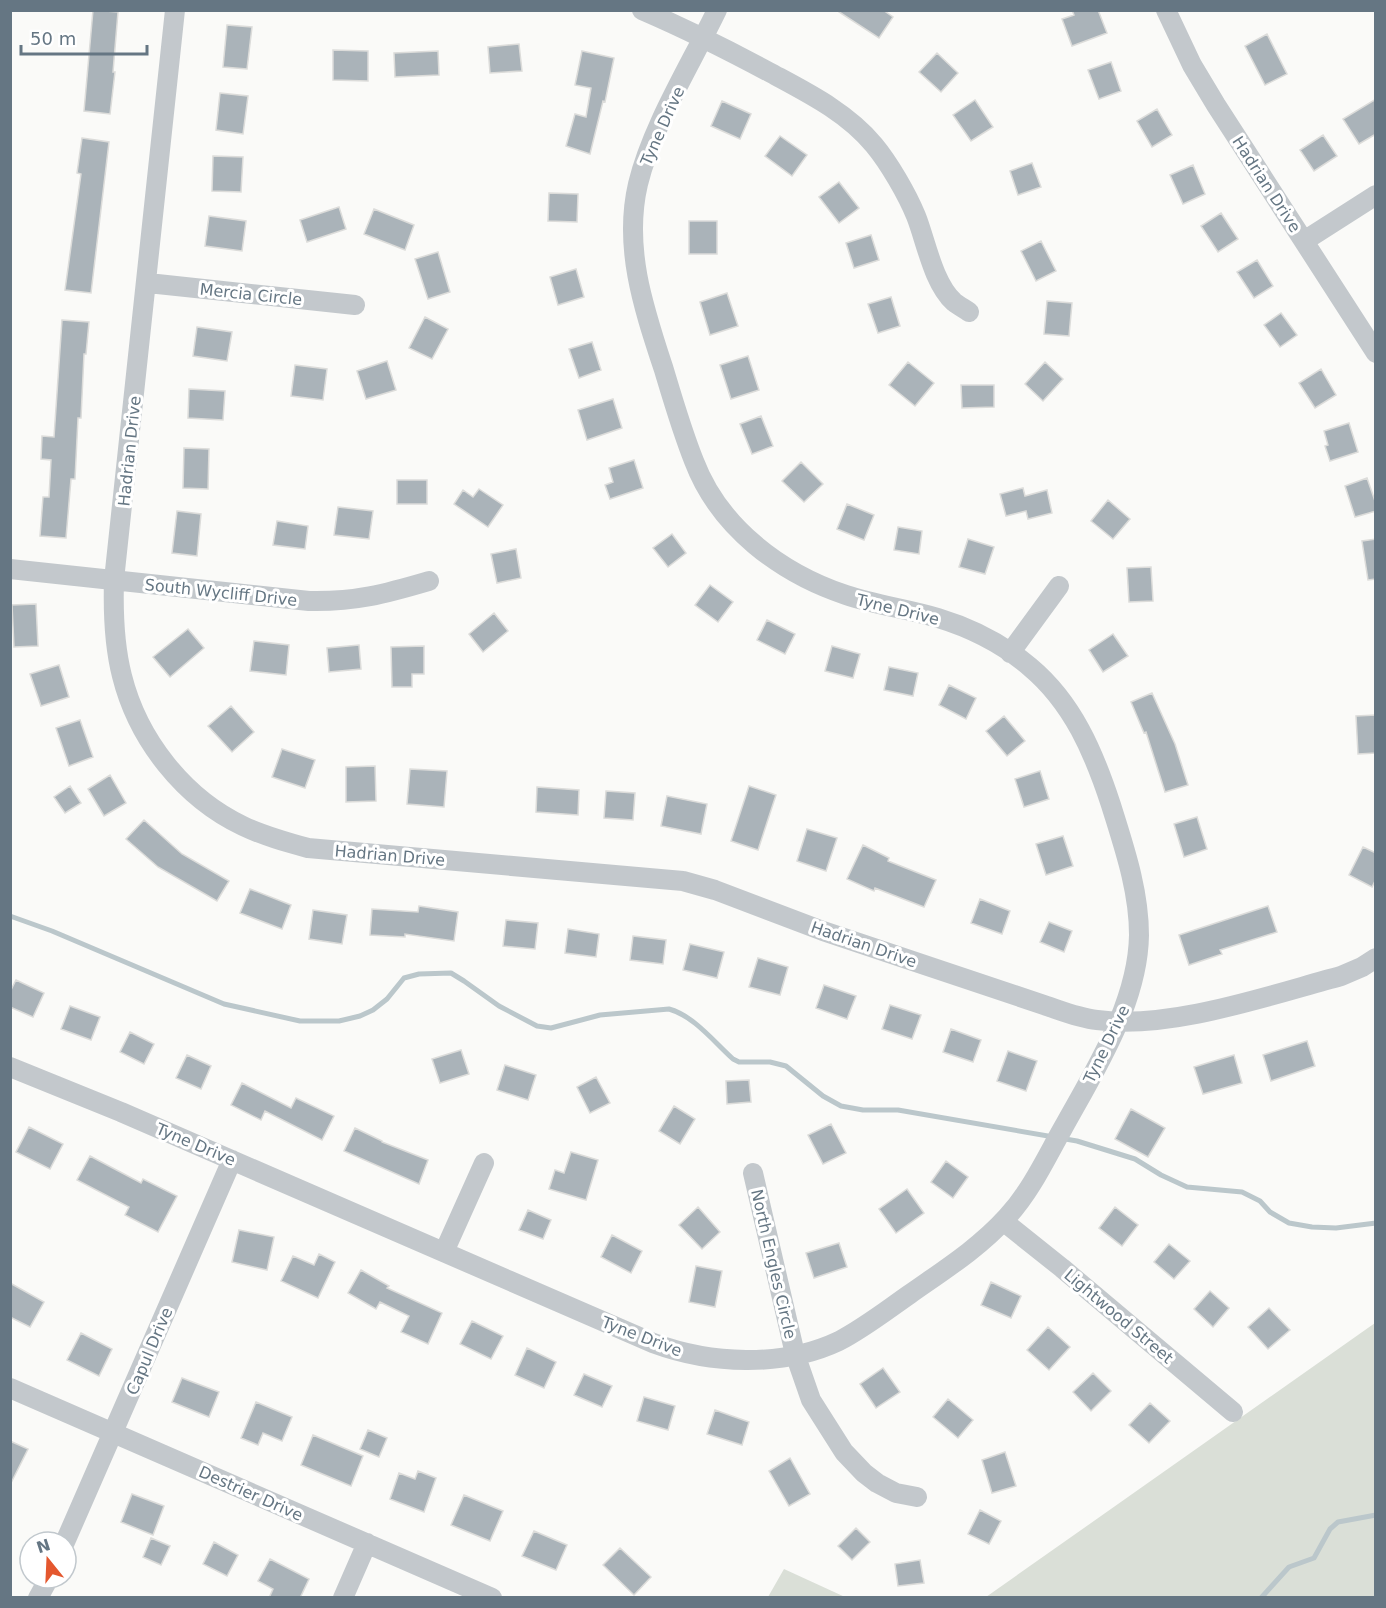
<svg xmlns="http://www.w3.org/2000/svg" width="1386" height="1608" viewBox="0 0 1386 1608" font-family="'DejaVu Sans',sans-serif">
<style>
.grass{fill:#dadfd7}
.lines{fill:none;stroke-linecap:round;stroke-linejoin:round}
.stream{stroke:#bbc7cb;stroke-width:5}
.building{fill:#aab3b9;stroke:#dcdcda;stroke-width:1.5}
.minor{stroke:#c3c8cc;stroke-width:20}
.labels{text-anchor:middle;stroke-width:6;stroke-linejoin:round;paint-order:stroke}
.street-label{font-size:16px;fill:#657683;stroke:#fff}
</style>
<rect width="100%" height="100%" fill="#fafaf8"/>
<path class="grass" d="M1375,1323V1597H986Z
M784,1569L845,1597H768Z"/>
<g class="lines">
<path class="stream" d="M10,916L52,931L224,1004L300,1021H339L360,1016L373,1010L387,999L404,978L419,974L451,973L464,981L499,1006L537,1026L551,1028L600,1015L669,1009C694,1016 714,1042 733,1059L739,1062H770L786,1066L823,1096L841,1106L863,1110H898L1077,1141L1135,1159L1161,1175L1187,1187L1242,1192L1260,1201L1270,1212L1289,1223L1312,1227L1336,1228L1376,1223
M1261,1598L1289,1567L1314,1558L1330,1529L1338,1522L1376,1515"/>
</g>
<path class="building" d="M93,10L118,12L113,72H115L110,114L84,111Z
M836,10H883L893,17L879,38Z
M1072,10H1098L1107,33L1072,46L1062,19L1074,15Z
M227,25L252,27L247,69L223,67Z
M1267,34L1287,74L1265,85L1245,46Z
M519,44L522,71L490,73L488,47Z
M333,50L368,51V81L333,80Z
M438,51L439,75L395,77L394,53Z
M582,51L614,58L605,102L603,101L590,154L566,146L575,114L586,117L591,88L575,85Z
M937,53L958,73L941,92L919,72Z
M1111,62L1121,91L1099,99L1088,70Z
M220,93L248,96L243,134L216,130Z
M1376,99V134L1359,144L1343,119Z
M975,100L993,127L971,141L953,115Z
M722,101L751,114L740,139L711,126Z
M1157,109L1172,135L1152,147L1137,121Z
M1323,135L1337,156L1314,171L1300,150Z
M780,136L807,155L792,176L765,156Z
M82,138L109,142L91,293L65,290L81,174L77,173Z
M213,156L243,157L241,192L212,191Z
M1032,163L1041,187L1018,195L1010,171Z
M1193,165L1205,194L1183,204L1170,175Z
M839,182L859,208L839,223L819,197Z
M549,193L578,194L577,222L548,221Z
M339,207L346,229L307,242L300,220Z
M374,209L414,225L405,250L364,234Z
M1221,213L1238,239L1218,252L1201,226Z
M209,216L246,221L242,251L205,246Z
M689,221H717V254H689Z
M871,235L879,260L854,268L846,243Z
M1041,241L1056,271L1036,281L1021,251Z
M438,252L450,292L428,299L415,259Z
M1257,260L1273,286L1254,298L1237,272Z
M576,269L584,297L558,305L550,277Z
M727,293L738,326L710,335L700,302Z
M891,297L900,326L878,333L868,304Z
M1047,301L1072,303L1069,336L1044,334Z
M1281,313L1297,335L1280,347L1264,325Z
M425,317L448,329L432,359L409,348Z
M62,320L89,322L86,354H84L81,418H78L75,479H71L66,538L40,536L43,497H49L51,460L41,459L42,436L54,437Z
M197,327L232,332L227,361L193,356Z
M592,342L601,370L579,378L569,349Z
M748,356L759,390L731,399L720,365Z
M387,361L396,390L366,399L357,371Z
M908,362L934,383L915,406L889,385Z
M1045,362L1063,379L1043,401L1025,384Z
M295,365L327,369L323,400L291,396Z
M1321,369L1336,395L1315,408L1299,383Z
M961,385H994V407L962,408Z
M189,389L225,391L223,420L188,418Z
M613,399L622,428L587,440L578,410Z
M761,416L773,446L752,454L740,424Z
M1349,423L1358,452L1330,461L1325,446L1328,445L1324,431Z
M184,448L209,449L208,489L183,488Z
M634,460L643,488L610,499L605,485L613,482L609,468Z
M801,462L823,484L804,502L782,481Z
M1367,478L1376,504V511L1355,517L1345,486Z
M397,480H427V504H397Z
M1023,488L1025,496L1047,490L1052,513L1028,519L1026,511L1006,516L1000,494Z
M479,489L503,505L488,527L454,504L463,490L473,497Z
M1108,500L1130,519L1113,539L1091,521Z
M847,504L874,515L864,540L837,529Z
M338,507L373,511L369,539L334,535Z
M177,511L201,514L197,556L172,553Z
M277,521L308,526L305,549L273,545Z
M898,527L922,531L919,554L894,550Z
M672,534L686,553L668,567L653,548Z
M968,539L994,547L985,574L959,567Z
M1376,539V579L1368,580L1362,541Z
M516,549L521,578L497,583L491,554Z
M1151,567L1153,601L1129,602L1127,568Z
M710,585L733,602L718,622L695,605Z
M36,604L38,646L14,647L12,605Z
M494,613L508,631L483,652L469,634Z
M767,620L795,634L785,654L757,640Z
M188,629L204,648L170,677L153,657Z
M1113,634L1128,656L1103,672L1089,650Z
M254,641L289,645L286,675L250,671Z
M359,645L361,669L329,672L327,648Z
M424,646V674H412V687H392L391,647Z
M832,646L860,654L853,678L825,671Z
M59,665L69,697L41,706L30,674Z
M889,667L918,673L913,696L884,690Z
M949,685L976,698L966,719L939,705Z
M1152,693L1175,744L1188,785L1165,792L1146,732L1144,733L1131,702Z
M231,706L254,732L232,752L208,726Z
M1376,715V753L1358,754L1356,716Z
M1004,716L1025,741L1007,756L986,731Z
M80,720L93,757L69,766L56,728Z
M282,749L315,760L305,788L272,777Z
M375,766L376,801L346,802V767Z
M410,769L447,771L444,807L407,804Z
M1040,771L1049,799L1024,807L1015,779Z
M110,775L126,803L104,816L88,789Z
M70,786L81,803L65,813L54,797Z
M749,786L776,795L758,850L731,841Z
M537,787L579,790L578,815L536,812Z
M606,791L635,793L633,820L604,818Z
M667,796L707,804L701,834L661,826Z
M1197,817L1207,849L1184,857L1174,824Z
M144,820L182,854L229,881L217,901L158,867L126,839Z
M807,829L837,838L826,871L797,861Z
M1063,836L1073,866L1046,875L1036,844Z
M863,845L889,858L888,861L936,880L924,907L875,888L874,891L847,879Z
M1363,847L1376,853V879L1372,887L1349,875Z
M250,889L291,905L282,929L240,913Z
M980,899L1010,911L1002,934L971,923Z
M419,906L458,912L454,941L405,934V937L370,935L372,909L418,912Z
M1268,906L1277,932L1220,950L1222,954L1189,965L1179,935Z
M313,910L347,915L342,944L309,939Z
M506,920L538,923L535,949L503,946Z
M1049,922L1072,931L1064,952L1040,942Z
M568,929L599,934L596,957L565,953Z
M633,936L666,940L663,964L630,960Z
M690,944L724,952L717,978L683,970Z
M758,958L788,967L780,995L749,987Z
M16,980L44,993L33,1017L10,1007V992Z
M824,985L856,996L847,1019L816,1008Z
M890,1005L921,1015L912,1039L882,1029Z
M70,1006L100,1017L91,1040L61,1029Z
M951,1029L981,1040L973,1062L943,1052Z
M130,1032L154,1044L144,1064L120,1052Z
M1307,1041L1315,1066L1271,1081L1263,1055Z
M461,1050L469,1074L440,1083L432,1059Z
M1008,1051L1037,1061L1026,1091L997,1081Z
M187,1055L211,1066L201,1089L176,1078Z
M1234,1055L1242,1083L1203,1094L1194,1067Z
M505,1065L536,1075L528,1100L497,1090Z
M596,1077L610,1103L590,1113L577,1087Z
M749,1080L751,1102L727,1104L726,1081Z
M242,1083L291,1108L296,1098L334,1116L322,1140L265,1111L261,1120L231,1105Z
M674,1106L695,1119L680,1144L659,1131Z
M1131,1109L1165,1128L1148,1157L1115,1139Z
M831,1124L846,1153L823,1164L808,1135Z
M29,1127L63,1144L50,1169L16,1152Z
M355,1128L382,1141V1142L428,1160L419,1184L344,1151Z
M571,1152L598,1160L586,1200L549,1189L555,1170L564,1173Z
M90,1156L141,1183L143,1179L177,1196L158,1232L125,1215L129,1207L77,1180Z
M946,1161L968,1177L953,1198L931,1182Z
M907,1189L924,1213L896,1233L879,1209Z
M698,1207L720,1232L702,1249L679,1225Z
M1115,1207L1138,1225L1122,1246L1099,1228Z
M528,1210L551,1220L543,1239L519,1230Z
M239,1230L274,1237L267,1270L232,1262Z
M612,1235L642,1251L631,1273L601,1257Z
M839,1243L847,1267L814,1278L806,1253Z
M1169,1244L1190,1261L1174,1279L1154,1262Z
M319,1254L335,1262L318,1298L281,1281L293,1256L314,1265Z
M696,1266L722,1271L715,1307L689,1302Z
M361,1270L389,1286L387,1288L442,1313L428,1344L401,1332L409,1316L380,1302L376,1309L348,1293Z
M991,1282L1021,1296L1011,1318L981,1305Z
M10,1283L44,1302L30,1327L10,1317Z
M1210,1291L1229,1308L1213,1327L1194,1309Z
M1269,1308L1290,1330L1268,1349L1248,1327Z
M472,1321L503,1336L491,1359L460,1344Z
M1048,1327L1070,1347L1049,1370L1027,1350Z
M81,1333L112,1349L99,1376L67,1360Z
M527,1348L556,1362L544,1388L515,1375Z
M883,1368L900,1392L876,1408L860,1384Z
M1093,1373L1111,1391L1091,1411L1073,1392Z
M584,1374L612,1386L602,1407L574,1395Z
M182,1378L219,1392L209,1417L172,1402Z
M644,1397L675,1406L668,1430L637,1421Z
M948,1399L973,1420L958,1438L933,1417Z
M256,1402L292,1417L282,1441L263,1433L258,1445L241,1438Z
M1150,1403L1170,1421L1149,1443L1129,1425Z
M715,1410L749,1422L742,1445L707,1434Z
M368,1430L387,1438L379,1457L360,1449Z
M313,1435L363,1456L351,1486L301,1465Z
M10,1441L28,1449L10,1485Z
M1005,1452L1016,1486L992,1493L982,1460Z
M790,1458L810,1494L789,1506L769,1471Z
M418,1471L436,1478L424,1512L390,1499L399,1473L415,1479Z
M132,1494L164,1506L153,1535L121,1522Z
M464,1495L503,1511L490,1541L451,1525Z
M980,1510L1001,1521L989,1544L968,1534Z
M856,1528L870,1542L852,1560L838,1546Z
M534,1531L567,1545L556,1570L522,1556Z
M151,1538L170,1546L161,1565L143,1557Z
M214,1542L238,1555L227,1576L203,1564Z
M620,1548L651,1577L634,1595L603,1565Z
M270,1559L309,1579L300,1598H269L273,1589L258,1581Z
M920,1560L924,1583L898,1586L895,1564Z"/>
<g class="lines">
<path class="minor" d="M175,10L114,580C113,613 114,645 122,676C138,740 184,798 243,826C264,836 286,842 308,848L683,881L715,890L823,931L1044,1005C1062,1011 1079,1018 1097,1020C1170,1030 1270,995 1341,976L1362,967L1376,958
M642,10C686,29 728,50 769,72C806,92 847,112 874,145C889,163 907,194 916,216C926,241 933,283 954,302C959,306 965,309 969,312
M1166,10L1192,65L1216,105L1376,353
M1304,241L1376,195
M148,283L355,305
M10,569L309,601C355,602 385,594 429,581
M1010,653L1059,586
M10,1067L121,1112L653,1343C710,1364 782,1368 839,1341C864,1328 887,1310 910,1294C944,1270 979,1248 1007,1217C1031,1191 1046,1158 1063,1128C1095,1070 1138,1003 1139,935C1139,890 1124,847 1111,805C1094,753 1073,703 1030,667C1004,645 971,628 938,618C908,609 876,605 846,595C780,573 719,527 694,461C682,431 673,400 664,370C644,309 623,248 638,184C652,126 691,64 717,10
M753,1173L795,1354L811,1400L844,1452L864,1473L877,1483L896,1493L917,1497
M1003,1221L1062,1268L1233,1412
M444,1252L484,1163
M10,1388L492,1598
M65,1542L232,1160
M38,1598L49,1578
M343,1598L367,1543"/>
</g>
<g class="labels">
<g class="street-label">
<text transform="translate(662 126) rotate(-66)" y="6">Tyne Drive</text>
<text transform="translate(1267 184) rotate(57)" y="6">Hadrian Drive</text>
<text transform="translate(251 294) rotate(6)" y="6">Mercia Circle</text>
<text transform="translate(129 451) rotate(-84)" y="6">Hadrian Drive</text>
<text transform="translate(221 592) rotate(6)" y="6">South Wycliff Drive</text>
<text transform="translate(898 609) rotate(14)" y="6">Tyne Drive</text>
<text transform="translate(390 855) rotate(5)" y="6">Hadrian Drive</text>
<text transform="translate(864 944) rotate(19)" y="6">Hadrian Drive</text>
<text transform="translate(1106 1044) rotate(-64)" y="6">Tyne Drive</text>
<text transform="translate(196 1144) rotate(23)" y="6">Tyne Drive</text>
<text transform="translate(774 1264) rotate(77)" y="6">North Engles Circle</text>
<text transform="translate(1119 1316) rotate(40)" y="6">Lightwood Street</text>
<text transform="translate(642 1336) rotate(21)" y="6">Tyne Drive</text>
<text transform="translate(149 1351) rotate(-67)" y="6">Capul Drive</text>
<text transform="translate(251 1493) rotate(24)" y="6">Destrier Drive</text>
</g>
</g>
<rect width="1386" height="1608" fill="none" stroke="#657683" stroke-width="24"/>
<g transform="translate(48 1560) rotate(342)"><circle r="28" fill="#ffffff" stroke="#c1c8cd" stroke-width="1.5"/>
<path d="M0-4.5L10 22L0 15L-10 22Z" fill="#e4572e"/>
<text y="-9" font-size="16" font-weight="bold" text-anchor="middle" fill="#657683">N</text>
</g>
<path d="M21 45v9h126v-9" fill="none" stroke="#657683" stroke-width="3"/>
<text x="30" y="45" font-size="18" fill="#657683" stroke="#ffffff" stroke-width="4.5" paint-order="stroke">50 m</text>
</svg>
